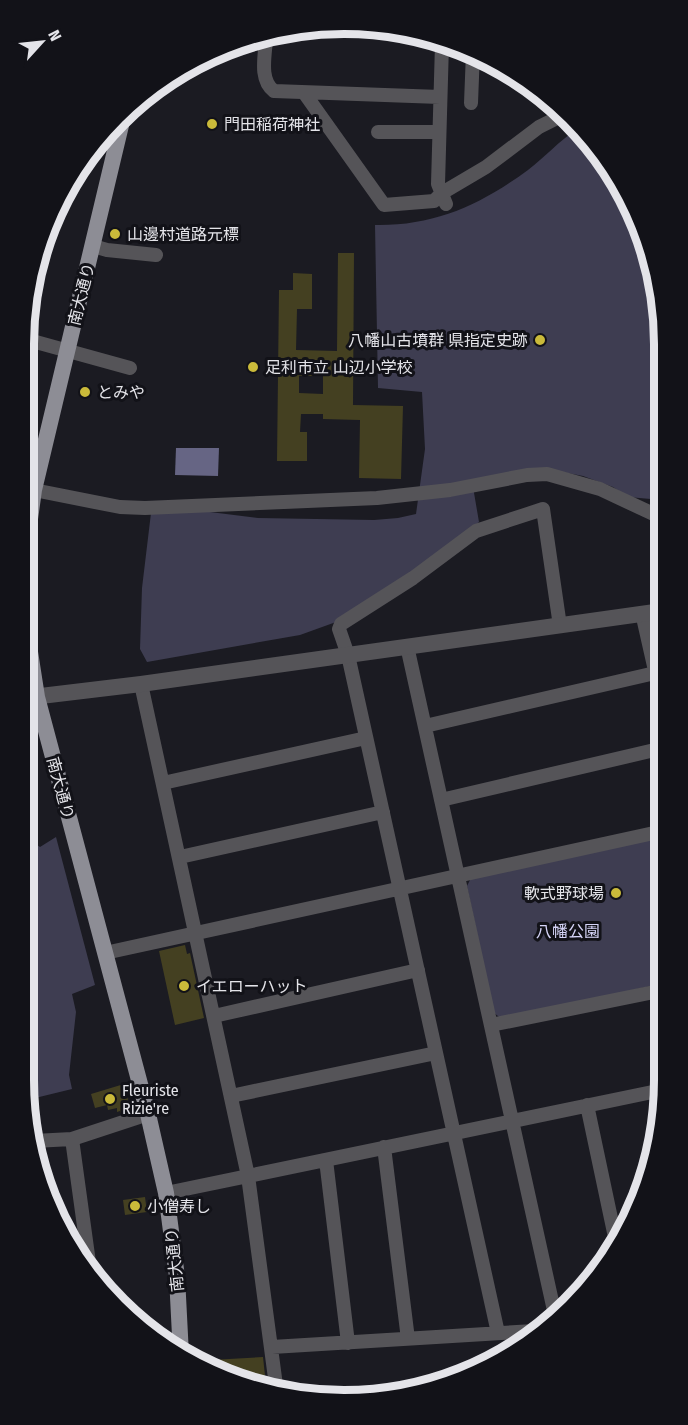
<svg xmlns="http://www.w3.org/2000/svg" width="688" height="1425" viewBox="0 0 688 1425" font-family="'Fira Sans Condensed','Noto Sans JP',sans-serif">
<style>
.green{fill:#3e3d51}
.water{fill:#666584}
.building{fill:#444021;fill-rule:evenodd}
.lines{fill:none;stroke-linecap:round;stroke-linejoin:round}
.minor{stroke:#555458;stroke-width:14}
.tertiary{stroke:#555458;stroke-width:16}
.secondary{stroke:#75757a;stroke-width:16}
.primary{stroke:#8d8d95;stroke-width:16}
.poi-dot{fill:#caba3a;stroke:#121218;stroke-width:2}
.labels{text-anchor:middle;stroke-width:6;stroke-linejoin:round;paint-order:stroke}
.poi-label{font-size:16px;fill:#e4e4e9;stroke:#121218;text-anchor:start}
.street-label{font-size:16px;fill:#e4e4e9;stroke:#121218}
.park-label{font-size:16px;fill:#d5d4f7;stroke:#121218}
.rim{fill:none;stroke:#e4e4e9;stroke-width:8}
</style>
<rect width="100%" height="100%" fill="#1b1b22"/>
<path class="green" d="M577,129L598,149L640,221L661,302L662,500L628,497L613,487L583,476L557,471L472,481L479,522L442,551L336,622L300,635L147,662L140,649L142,588L151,513L202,511L258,518L374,520L398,518L416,514L425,449L422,392L378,388L375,225C435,226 480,205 528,170C545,157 559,141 577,129Z
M24,836L40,847L56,837L95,985L72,994L76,1012L69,1075L72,1089L27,1100L24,1081Z
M663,836L664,983L502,1019L494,1013L467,886L471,878Z"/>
<path class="water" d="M176,448H219L218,476L175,475Z"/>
<path class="building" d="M338,253H354L353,405L403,406L401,479L359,478L360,420L323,419V414H301L300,432H307V461H277L279,290H293V273L312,274V309H297L296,350L337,351ZM299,376H323V394L299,393Z
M185,945L187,954L190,953L204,1018L175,1025L159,951Z
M124,1084L129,1104L132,1105L129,1111L121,1114L120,1111L117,1112V1108L108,1110L107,1105L95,1108L91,1094Z
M145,1197L147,1212L125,1215L123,1200Z
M263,1357L266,1385L257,1386L193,1361Z"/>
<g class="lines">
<path class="minor" d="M266,39C265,56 259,80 274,91L440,97
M442,44L438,184L446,204
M305,94L384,205L434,201L442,193L486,167L539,127L563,115
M471,103L473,52
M378,132H439
M93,246L107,250L156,255
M25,339L130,368
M34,490L120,507L145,508L377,498L450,490L527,475L547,474L600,489L662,518
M642,613L663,706
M407,646L555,1315
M141,684L248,1176L277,1393
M425,726L655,673
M163,783L366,738
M441,800L663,748
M180,857L383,812
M105,953L663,831
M214,1016L418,970
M491,1025L664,990
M231,1096L436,1053
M587,1105L616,1242
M72,1139L91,1277
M34,1141L72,1139L148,1114
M384,1147L408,1339
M326,1160L348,1343
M166,1193L662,1090
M498,1333L348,655L339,629L341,624L413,578L476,531L543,509L560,626
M272,1347L534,1331"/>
<path class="tertiary" d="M24,698L141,684L662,611"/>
<path class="secondary" d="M340,25H349"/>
<path class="primary" d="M124,113L34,490L29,526L24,575L28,639L37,697L148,1114L166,1193L177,1277L181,1355"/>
</g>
<g class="poi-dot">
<circle cx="212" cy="124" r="6"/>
<circle cx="115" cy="234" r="6"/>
<circle cx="540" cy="340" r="6"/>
<circle cx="253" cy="367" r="6"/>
<circle cx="85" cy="392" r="6"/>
<circle cx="616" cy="893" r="6"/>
<circle cx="184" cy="986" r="6"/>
<circle cx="110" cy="1099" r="6"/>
<circle cx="135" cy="1206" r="6"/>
</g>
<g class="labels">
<g class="poi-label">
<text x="224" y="130">門田稲荷神社</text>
<text x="127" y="240">山邊村道路元標</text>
<text x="528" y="346" text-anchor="end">八幡山古墳群 県指定史跡</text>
<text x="265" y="373">足利市立 山辺小学校</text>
<text x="97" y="398">とみや</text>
<text x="604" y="899" text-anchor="end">軟式野球場</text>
<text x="196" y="992">イエローハット</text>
<text x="122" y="1096">Fleuriste<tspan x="122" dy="18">Rizie're</tspan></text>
<text x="147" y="1212">小僧寿し</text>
</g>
<g class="street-label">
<text transform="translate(81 294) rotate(-76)" y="6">南大通り</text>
<text transform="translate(61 788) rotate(75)" y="6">南大通り</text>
<text transform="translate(174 1260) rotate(-96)" y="6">南大通り</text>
</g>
<g class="park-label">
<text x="568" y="937">八幡公園</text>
</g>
</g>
<path d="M0 0H688V1425H0ZM344 34H344A310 310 0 0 1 654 344V1080A310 310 0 0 1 344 1390H344A310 310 0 0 1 34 1080V344A310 310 0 0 1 344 34Z" fill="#121218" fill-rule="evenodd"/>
<path class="rim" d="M344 34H344A310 310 0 0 1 654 344V1080A310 310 0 0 1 344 1390H344A310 310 0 0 1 34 1080V344A310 310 0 0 1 344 34Z"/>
<g transform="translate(42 42) rotate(63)" stroke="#121218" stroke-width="4.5" paint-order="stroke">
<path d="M0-4.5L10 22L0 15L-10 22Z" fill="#e4e4e9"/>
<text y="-9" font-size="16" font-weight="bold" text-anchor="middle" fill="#e4e4e9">N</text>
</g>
</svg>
